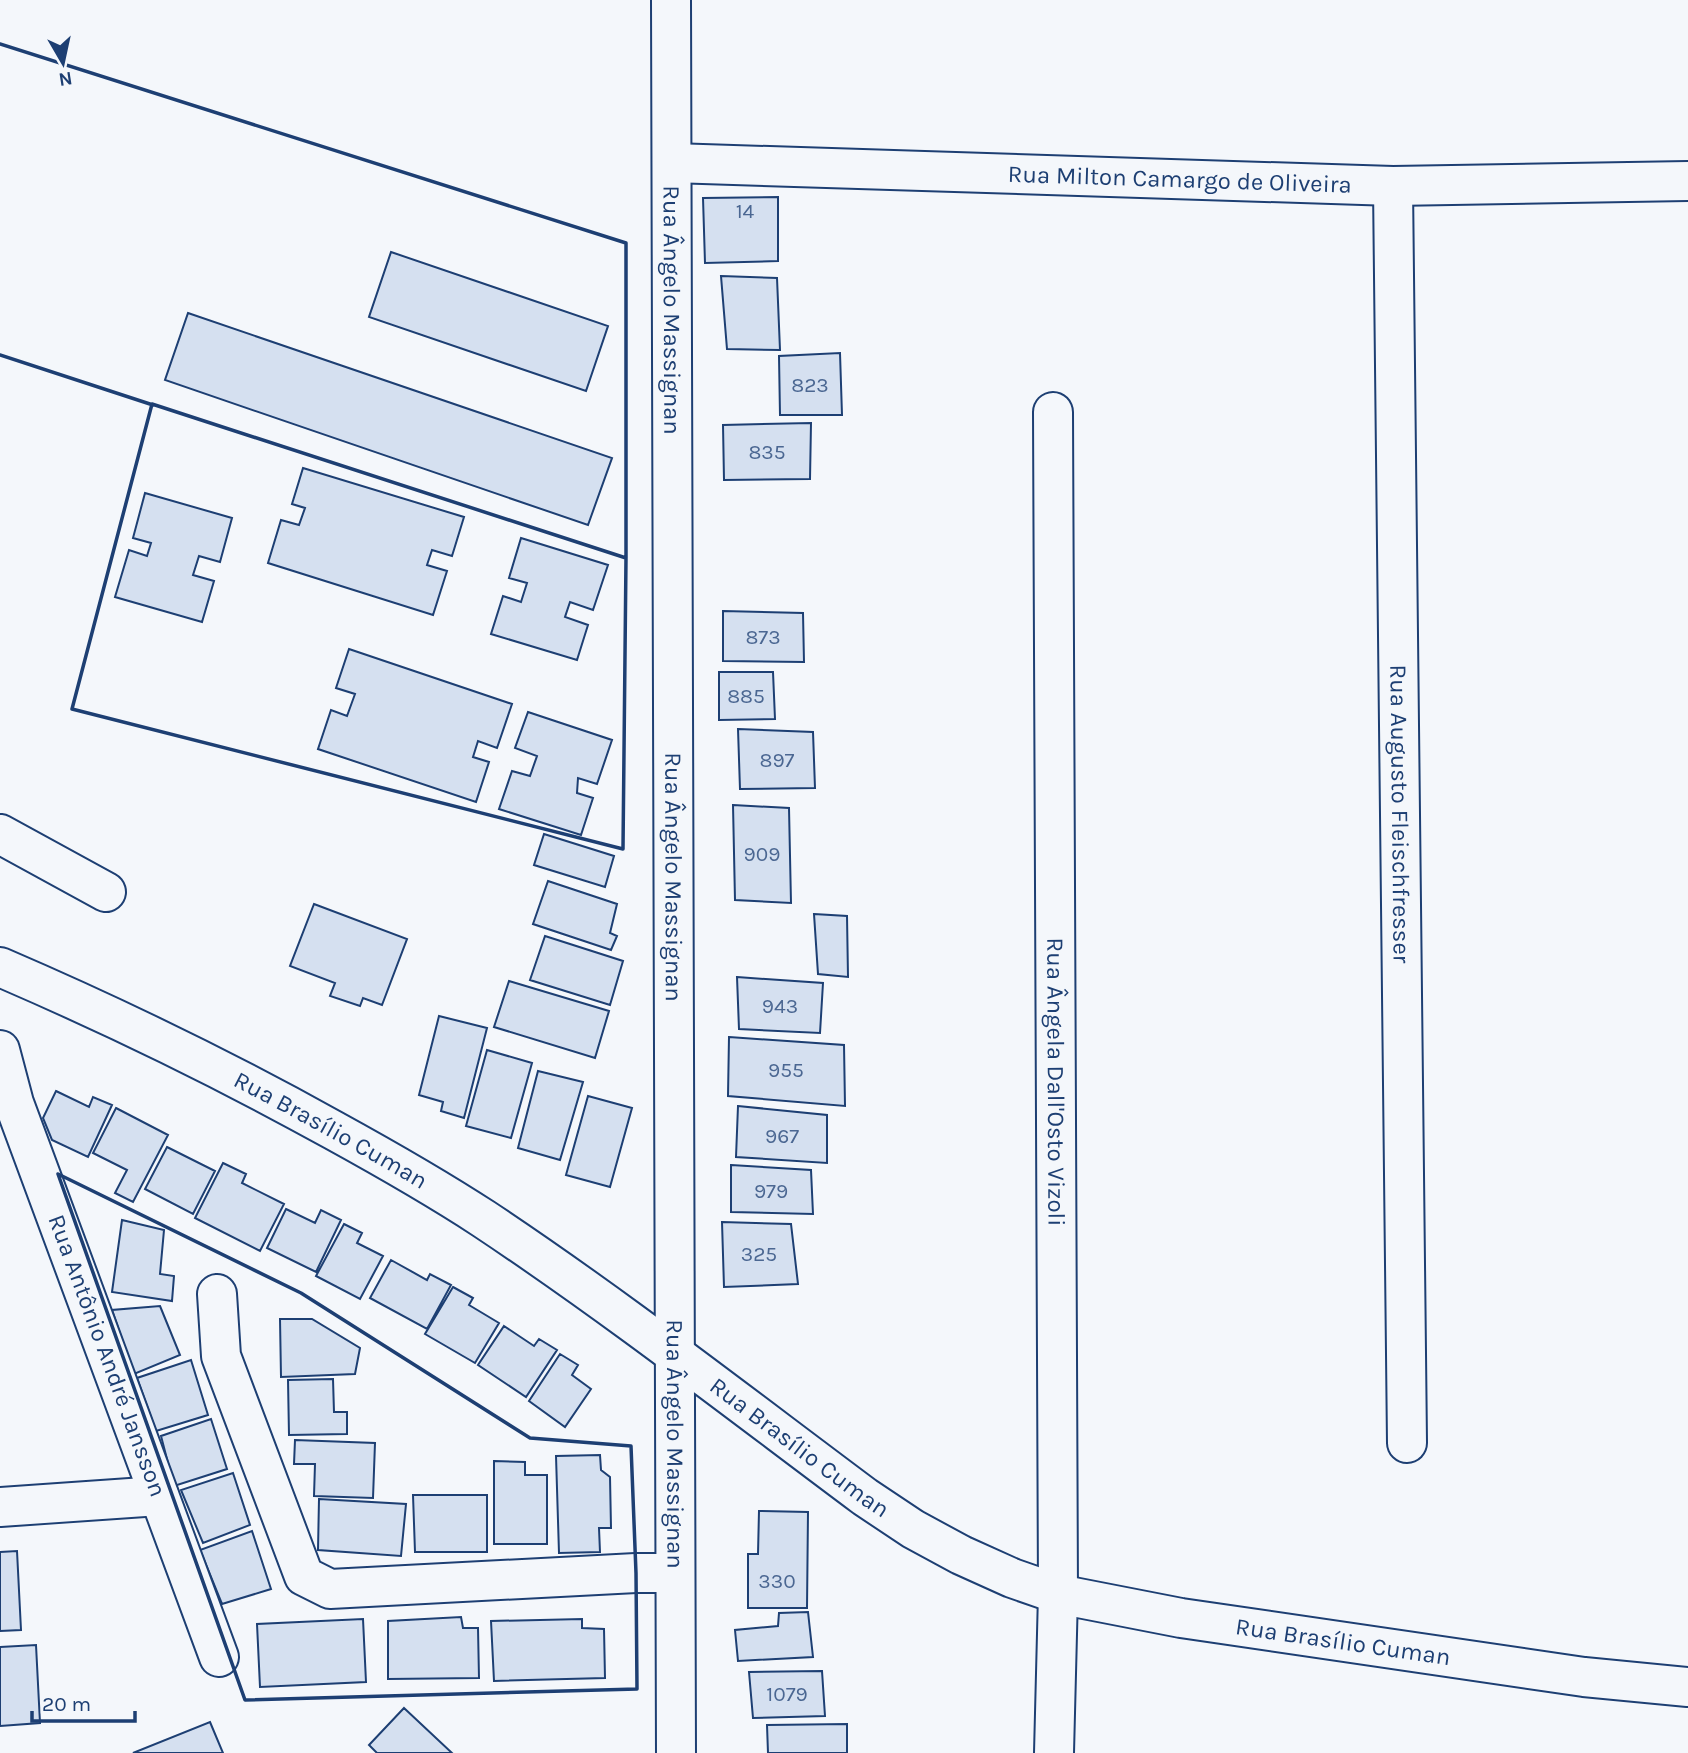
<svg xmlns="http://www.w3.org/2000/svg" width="1688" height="1753" viewBox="0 0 1688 1753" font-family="Karla,sans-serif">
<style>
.building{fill:#d5e0f0;stroke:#1d3f73;stroke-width:2}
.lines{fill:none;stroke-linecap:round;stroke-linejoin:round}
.minor-casing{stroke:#1d3f73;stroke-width:42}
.minor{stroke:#f4f7fb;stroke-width:38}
.wall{stroke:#1d3f73;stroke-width:3.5}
.labels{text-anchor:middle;stroke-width:5;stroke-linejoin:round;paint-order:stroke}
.number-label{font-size:21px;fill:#4b6792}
.street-label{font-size:24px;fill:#1d3f73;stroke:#f4f7fb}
</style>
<rect width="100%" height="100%" fill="#f4f7fb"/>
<path class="building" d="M778,197V261L705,263L703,198Z
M391,252L608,326L586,391L369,317Z
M721,276L777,278L780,350L727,349Z
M188,313L612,458L588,525L165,380Z
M840,353L842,415H780L779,356Z
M811,423L810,479L724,480L723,425Z
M303,468L464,517L452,556L432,550L427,565L447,571L433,615L268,563L281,520L299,525L305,508L292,504Z
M145,493L232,518L220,562L199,556L193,575L214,581L202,622L115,597L129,550L147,556L151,543L133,538Z
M521,538L608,565L593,610L570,602L565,617L588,625L577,660L491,634L503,596L521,602L527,583L509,578Z
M723,611L803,613L804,662L723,661Z
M349,649L512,704L497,748L478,741L473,757L489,762L476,802L318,749L331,710L347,716L355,694L336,688Z
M719,672H773L775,719L719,720Z
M528,712L612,740L597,784L578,778L577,793L593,798L581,835L499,809L512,771L530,776L537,756L515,748Z
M738,729L813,732L815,788L740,789Z
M733,805L789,808L791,903L735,900Z
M544,834L614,856L605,887L534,865Z
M548,881L617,904L610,933L617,936L611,950L533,924Z
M314,904L407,939L382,1005L363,998L360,1006L330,996L335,983L290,966Z
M814,914L847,916L848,977L818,974Z
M545,936L623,961L610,1005L530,980Z
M737,977L823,983L820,1033L739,1029Z
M509,981L609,1011L595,1058L494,1027Z
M439,1016L487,1028L464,1118L441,1111L443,1102L419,1095Z
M729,1037L844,1045L845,1106L728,1096Z
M487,1050L532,1063L511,1138L466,1126Z
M538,1071L583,1082L560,1160L518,1148Z
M56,1091L89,1107L93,1097L112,1105L88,1157L52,1140L43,1118Z
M588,1096L632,1108L610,1187L566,1175Z
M738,1106L827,1115V1163L736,1157Z
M116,1108L168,1135L133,1202L115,1193L127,1170L93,1153Z
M167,1147L215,1171L193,1214L145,1189Z
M223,1163L246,1174L242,1183L284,1204L260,1251L195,1218Z
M731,1165L811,1170L813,1214L731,1212Z
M286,1209L315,1223L321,1210L341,1220L316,1272L267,1248Z
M122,1220L164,1230L160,1274L174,1276L172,1301L112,1292Z
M722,1222L791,1224L798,1284L724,1287Z
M344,1224L362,1233L357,1243L383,1256L360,1299L316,1276Z
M391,1260L427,1280L430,1274L451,1285L427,1329L370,1298Z
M453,1287L473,1298L469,1305L499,1323L475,1363L425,1334Z
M160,1306L180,1355L134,1374L112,1310Z
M280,1319H312L360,1348L355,1374L281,1377Z
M504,1326L534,1346L539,1339L557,1350L526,1397L478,1365Z
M560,1354L578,1365L572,1375L591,1389L565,1427L529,1401Z
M191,1360L208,1415L156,1431L137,1378Z
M333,1379L334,1412H347V1434L289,1435L288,1380Z
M211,1419L227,1469L174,1486L161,1436Z
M295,1440L375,1443L373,1498L314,1496L315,1464H294Z
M600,1455L601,1470L610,1477L611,1528H599L600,1552L559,1553L556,1456Z
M494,1461L525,1462V1475H547V1544H494Z
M233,1473L250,1525L203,1543L181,1490Z
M413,1495H487V1552H415Z
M319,1499L406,1504L401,1556L318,1550Z
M759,1511L808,1512L807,1608H748V1554H758Z
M252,1531L271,1589L222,1604L200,1550Z
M17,1551L21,1630L0,1631V1552Z
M808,1612L813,1657L738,1661L735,1630L778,1626L779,1613Z
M461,1617L463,1628H478L479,1678L388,1679V1621Z
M363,1619L366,1682L260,1687L257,1624Z
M582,1619V1628L604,1629L605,1678L494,1681L491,1621Z
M36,1645L40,1723L0,1726V1647Z
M822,1671L825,1716L753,1718L749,1672Z
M404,1708L452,1753H377L369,1745Z
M210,1722L223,1753H133Z
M847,1724V1753H768L767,1725Z"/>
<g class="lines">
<g class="minor-casing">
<g id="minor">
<path id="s1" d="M671,0L676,1753"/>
<path id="s2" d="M672,163L1393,186L1688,181"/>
<path id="s3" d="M1393,186L1407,1443"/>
<path id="s4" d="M1053,412L1058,1594L1054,1753"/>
<path d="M0,834L106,892"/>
<path id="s5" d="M0,967C114,1016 225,1070 333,1130C384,1158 435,1187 484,1219C615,1306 739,1403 865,1497L913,1529L961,1555L1012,1578L1058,1594L1181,1618L1584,1677L1688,1687"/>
<path id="s6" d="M0,1050L14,1103L219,1657"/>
<path d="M217,1294L221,1356L304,1576L330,1589L636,1573H675"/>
<path d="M0,1507L159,1496"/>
</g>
</g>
<use href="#minor" class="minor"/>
<path class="wall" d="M0,44L626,243V558
M0,355L153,405
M152,404L626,558L623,849L72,709Z
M58,1174L301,1293L530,1438L631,1446L636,1573L637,1689L245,1700Z"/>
</g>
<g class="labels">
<g class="number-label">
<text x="745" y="218">14</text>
<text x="810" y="392">823</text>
<text x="767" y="459">835</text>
<text x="763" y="644">873</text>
<text x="746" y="703">885</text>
<text x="777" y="767">897</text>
<text x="762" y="861">909</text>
<text x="780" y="1013">943</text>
<text x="786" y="1077">955</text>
<text x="782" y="1143">967</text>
<text x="771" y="1198">979</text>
<text x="759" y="1261">325</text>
<text x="777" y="1588">330</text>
<text x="787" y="1701">1079</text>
</g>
<g class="street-label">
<text dy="8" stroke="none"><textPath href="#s2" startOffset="508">Rua Milton Camargo de Oliveira</textPath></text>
<text dy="8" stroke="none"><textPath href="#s1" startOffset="310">Rua Ângelo Massignan</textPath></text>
<text dy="8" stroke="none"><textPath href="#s3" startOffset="628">Rua Augusto Fleischfresser</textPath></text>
<text dy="8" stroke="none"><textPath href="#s1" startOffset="877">Rua Ângelo Massignan</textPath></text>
<text dy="8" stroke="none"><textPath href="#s4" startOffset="670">Rua Ângela Dall'Osto Vizoli</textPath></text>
<text dy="8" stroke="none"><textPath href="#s5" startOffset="369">Rua Brasílio Cuman</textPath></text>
<text dy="8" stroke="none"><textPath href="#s6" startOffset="324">Rua Antônio André Jansson</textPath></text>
<text dy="8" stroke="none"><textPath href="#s1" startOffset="1444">Rua Ângelo Massignan</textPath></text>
<text dy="8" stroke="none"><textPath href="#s5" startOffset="936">Rua Brasílio Cuman</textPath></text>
<text dy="8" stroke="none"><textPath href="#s5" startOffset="1524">Rua Brasílio Cuman</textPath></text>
</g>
</g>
<g transform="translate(63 63) rotate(171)" stroke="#f4f7fb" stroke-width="5" paint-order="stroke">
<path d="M0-5L12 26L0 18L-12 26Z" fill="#1d3f73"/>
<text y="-10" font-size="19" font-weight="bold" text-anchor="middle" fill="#1d3f73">N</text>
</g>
<path d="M32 1711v10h103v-10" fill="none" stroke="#1d3f73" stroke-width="3.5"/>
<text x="42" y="1711" font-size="21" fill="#1d3f73" stroke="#f4f7fb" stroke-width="5" paint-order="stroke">20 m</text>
</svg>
